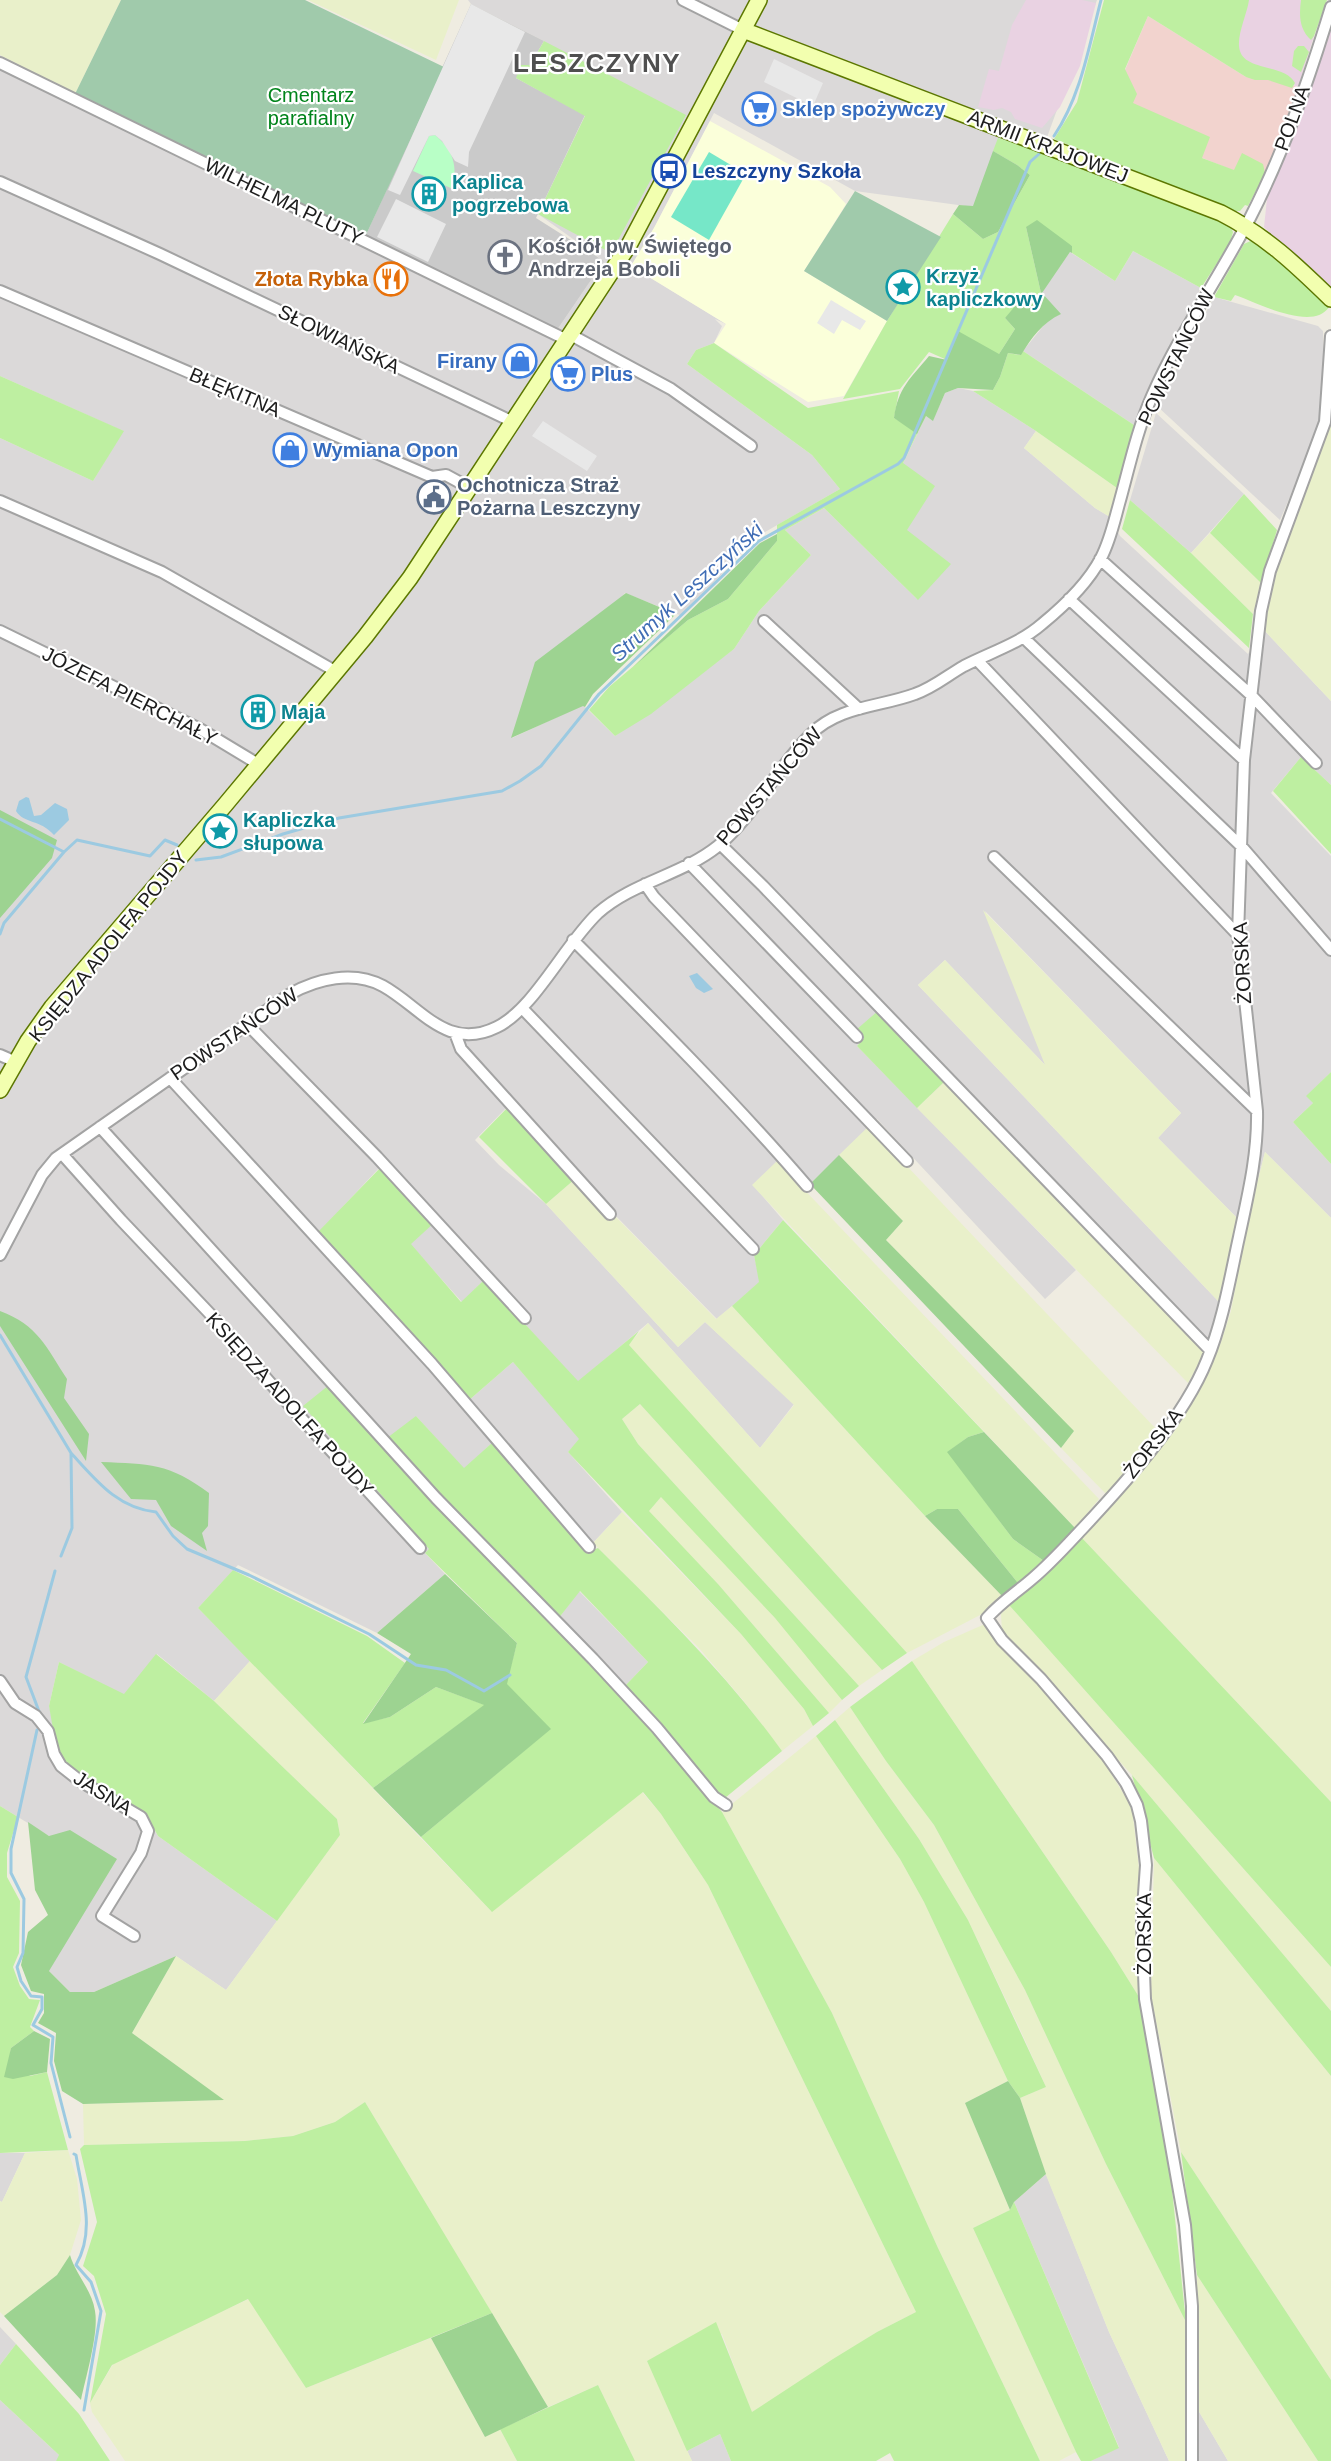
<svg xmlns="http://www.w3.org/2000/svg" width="1331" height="2461" viewBox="0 0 1331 2461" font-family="Arial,sans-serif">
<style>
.residential{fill:#dbd9d9}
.commercial{fill:#f2d3ce}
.industrial{fill:#e9d2e2}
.education{fill:#fbffda}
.religious{fill:#cacaca}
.farmland{fill:#e9f0ca}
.grass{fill:#beefa1}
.forest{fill:#9dd391}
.cemetery{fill:#a0caab}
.park{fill:#b8ffc6}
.pitch{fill:#76e7c8}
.parking{fill:#e8e8e8}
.water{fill:#9ccae1}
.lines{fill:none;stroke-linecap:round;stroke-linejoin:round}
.stream{stroke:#9ccae1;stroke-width:3}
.street-casing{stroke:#a3a3a3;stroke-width:14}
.secondary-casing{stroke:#5c7700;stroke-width:18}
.street{stroke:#fff;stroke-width:10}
.secondary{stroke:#f2ffaf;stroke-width:15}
.labels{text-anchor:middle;stroke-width:4.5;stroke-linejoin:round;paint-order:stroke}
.park-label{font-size:20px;fill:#01841b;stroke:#fff}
.shop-label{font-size:20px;font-weight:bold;fill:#366cbe;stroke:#fff;text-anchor:start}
.street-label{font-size:20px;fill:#1c1c1c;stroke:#fff}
.transit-label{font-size:20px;font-weight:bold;fill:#164399;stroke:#fff;text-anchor:start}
.culture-label{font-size:20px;font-weight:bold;fill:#0d838f;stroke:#fff;text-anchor:start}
.worship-label{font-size:20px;font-weight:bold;fill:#5b616d;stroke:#fff;text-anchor:start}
.food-label{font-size:20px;font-weight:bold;fill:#c56008;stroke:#fff;text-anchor:end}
.service-label{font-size:20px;font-weight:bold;fill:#4e5e75;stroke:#fff;text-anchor:start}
.water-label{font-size:21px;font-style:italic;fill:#406db5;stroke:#fff}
.district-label{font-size:26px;font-weight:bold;letter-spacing:1.5px;fill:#4f4f4f;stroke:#fff}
</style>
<rect width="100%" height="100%" fill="#efece1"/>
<path class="residential" d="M468,0H1097L1042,151L973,207L855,191L714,113L654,228L631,266L726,324L715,319L722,326L714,343L696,350L687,364L812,455L840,489L758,536L682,616L625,593L512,738L583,705L615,736L734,649L759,611L811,555L785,530L824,508L917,599L906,530L903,463L926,416L933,420L945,393L958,388L973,391L1036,431L1024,448L1095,508L1110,517L1120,536L1248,654L1262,628L1331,701V785L1301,757L1271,793L1331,856V1072L1307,1096L1313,1103L1293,1122L1331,1164V1218L1265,1152L1246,1227L1158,1138L1181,1113L985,911L1046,1066L945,960L918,985L1219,1302L1208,1343L857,1030L864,1038L857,1046L1076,1270L1045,1299L877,1119L810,1184L777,1162L753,1185L783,1220L754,1255L760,1282L717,1319L508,1106L475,1140L499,1165L546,1204L678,1347L705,1322L794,1404L760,1448L648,1323L578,1382L484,1280L462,1302L410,1244L433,1223L381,1166L318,1233L468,1401L513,1362L580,1439L568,1452L622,1512L589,1547L493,1442L464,1469L416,1416L430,1549L425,1553L445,1574L377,1633L238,1565L198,1608L250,1661L214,1701L157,1654L124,1695L59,1662L49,1706L65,1765L147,1817L158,1836L277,1921L226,1990L176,1956L94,1992H70L49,1971V1836L0,1806V438L93,481L123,431L0,376V55L557,330L604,261L538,214L585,116L544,41L471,4Z
M1133,251L1201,288L1146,395L1134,425L1023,351L1048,320L1060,314L1041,293L1070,252L1115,281Z
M1214,297L1318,326L1323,331L1324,362L1323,399L1316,436L1280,520L1157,406Z
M1156,413L1244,494L1191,553L1130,500Z
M579,1591L648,1662L624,1687L558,1619Z
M0,2153H25L2,2202L0,2201Z
M1046,2174L1109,2332L1169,2461H1091L1119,2447L1014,2202Z
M0,2327L16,2344L0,2365Z
M0,2400L60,2456L56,2461H0Z
M1198,2410L1228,2461H1198Z
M720,2434L731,2461H692L687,2451Z"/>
<path class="commercial" d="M1148,16L1246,77L1256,74L1298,87L1290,114L1262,182L1200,157L1131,108L1125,70Z"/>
<path class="industrial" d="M1026,0H1082L1096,3L1080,66L1060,107L1042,128L1015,119L1011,112L1002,108L994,110L978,107L989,69L999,71L1012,25Z
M1245,0H1304L1302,19L1314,36L1298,87L1231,59Z
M1331,26V295L1264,227L1267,199Z"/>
<path class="education" d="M710,121L830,187L846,204L804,271L887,321L844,396L808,402L714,343L726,324L631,266L654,228Z"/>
<path class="religious" d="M471,4L544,41L530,65L516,78L585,115L536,218L604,261L557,330L365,237Z"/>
<path class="farmland" d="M0,0H121L75,94L0,55Z
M308,0H459L436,60Z
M1331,416V701L1262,628L1274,572L1295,522Z
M1036,431L1117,488L1110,517L1095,508L1024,448Z
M1210,533L1261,583L1253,614L1191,553Z
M983,910L1181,1113L1158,1138L1237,1218L1219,1302L918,985L945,960L1045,1065Z
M947,1079L1206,1350L1188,1383L917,1108Z
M869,1126L1158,1431L1156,1437L1146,1450L1106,1494L1061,1448L1073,1431L886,1240L903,1221L839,1155Z
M1265,1152L1331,1218V1802L1082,1538L1174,1432L1221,1342L1231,1311L1246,1227Z
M777,1161L1099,1499L1075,1528L752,1185Z
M575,1179L613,1214L716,1319L732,1306L925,1516L1003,1597L984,1613L907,1653L628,1345L648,1323L760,1448L794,1405L705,1322L678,1347L546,1204Z
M640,1404L882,1670L859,1686L638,1444L622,1419Z
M662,1496L775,1618L837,1691L842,1700L829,1713L718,1584L648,1511Z
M622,1512L741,1634L804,1709L813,1726L782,1751L743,1700L699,1648L593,1543Z
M1009,1605L1331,1967V2011L1132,1775L1002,1632L1001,1614Z
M985,1624L1103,1760L1132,1808L1140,1877L1139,1997L1111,1952L912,1661L944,1642Z
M250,1661L491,1911L642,1792L661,1814L708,1885L916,2312L877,2332L752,2413L722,2334L647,2361L692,2461H635L598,2385L548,2407L365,2102L335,2122L293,2136L245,2141L84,2145L83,2104L223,2100L132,2033L176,1956L226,1990L340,1835L337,1819L214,1701Z
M850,1707L886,1761L934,1825L1025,1990L1106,2164L1186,2322L1191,2461H1169L1109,2332L1046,2175L1020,2098L1046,2087L1019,2027L968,1920L919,1839L835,1720Z
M816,1736L900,1859L924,1902L1008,2081L965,2103L1010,2210L973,2228L1076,2452L1059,2461H1040L938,2248L832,2013L722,1812Z
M1154,1858L1331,2076V2380L1181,2152L1151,1995Z
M68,2150L77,2179L81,2220L70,2255L57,2275L4,2316L0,2312V2201L2,2202L25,2153Z
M1197,2275L1318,2461H1228L1198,2410Z
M249,2299L306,2388L431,2338L485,2437L500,2429L517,2461H125L92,2412L90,2403L115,2361Z"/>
<path class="grass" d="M1104,0H1249C1247,14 1238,32 1239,46C1241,73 1284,62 1295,83L1292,88L1268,80H1255L1246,77L1148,16L1125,69L1137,94L1133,103L1210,137L1202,158L1234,170L1242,153L1263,164L1265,173L1248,206L1245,205L1240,211H1235L1054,139L1077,102Z
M1301,0H1327L1314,36L1311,40C1299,29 1299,15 1301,0Z
M544,41L686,115L611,253L538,214L585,116L516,78L521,65H530Z
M1298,46H1304L1309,52L1301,72L1292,66L1294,51Z
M998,138L1042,151L1206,210L1229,224L1233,232L1230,243L1201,288L1133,251L1115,281L1072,253V246L1026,227L1041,293L1031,305L1005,318L1015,329L999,354L947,360L929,352L900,389L843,399L887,321L953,214L983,239L998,232L1030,175L1017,165L993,151Z
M1255,239L1326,301L1329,307C1313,332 1258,303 1235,295L1231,301L1214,297L1244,244Z
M714,343L808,408L899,391L894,418L918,432L903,463L935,486L907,530L951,564L918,600L824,508L785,530L811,555L759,611L734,649L651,714L615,736L589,710L609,687L688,620L728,599L777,541V525L840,489L812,455L687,364L696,350Z
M1023,351L1134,425L1128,455L1117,488L1036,431L973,391L993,390L1000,377L1008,353L1020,355Z
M0,376L124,431L93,481L0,438Z
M1244,494L1277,530L1261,583L1210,533Z
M1130,500L1191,553L1253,614L1249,648L1122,529Z
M1301,757L1331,785V854L1273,791Z
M879,1010L947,1079L917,1108L857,1046L864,1038L856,1030Z
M1331,1072V1164L1293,1122L1313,1103L1306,1096Z
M509,1106L575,1179L546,1204L479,1137Z
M382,1166L434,1223L411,1244L461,1302L484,1280L578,1381L639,1331L629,1345L907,1653L882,1670L640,1404L622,1419L638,1444L859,1686L842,1700L775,1618L661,1497L649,1511L718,1584L829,1713L813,1726L804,1709L741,1634L568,1452L579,1439L513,1362L468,1401L317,1233Z
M783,1220L984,1432L968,1437L948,1452L1013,1539L1044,1561L1018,1583L958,1509H937L925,1516L732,1306L759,1282L754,1255Z
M329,1385L620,1694L722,1812L832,2013L938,2248L1040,2461H894L890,2453L876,2461H731L720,2434L687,2451L647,2361L716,2322L752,2412L833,2359L877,2332L916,2312L708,1885L661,1814L643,1792L492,1912L421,1837L550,1729L506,1684L517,1643L425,1553L429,1549L303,1406Z
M416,1416L464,1468L493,1442L587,1552L598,1548C664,1613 728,1676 782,1751L725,1798L718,1796L624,1687L648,1662L580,1591L558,1619L450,1508L387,1438Z
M1082,1538L1331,1802V1967L1009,1605Z
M233,1570L367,1636L405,1663L363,1723L390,1717L436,1687L485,1705L373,1788L198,1608Z
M156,1654L214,1701L337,1819L340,1835L277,1921L158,1836L147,1816L65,1765L57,1752L49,1706L59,1662L124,1694Z
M912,1661L1111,1952L1139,1997L1170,2171L1186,2322L1106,2164L1025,1990L934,1825L886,1761L850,1707Z
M835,1720L919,1839L968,1920L1046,2087L1020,2098L1008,2081L924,1902L900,1859L816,1736Z
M1132,1775L1331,2011V2076L1154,1858Z
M0,1806L18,1817L7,1853V1877L20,1901L19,1953L13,1967L20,1986L29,1999L40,2000L30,2027L34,2031L11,2048L10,2055L30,2076L47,2072L68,2150L0,2153Z
M365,2102L492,2313L306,2388L248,2299L112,2365L90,2403L106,2314L94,2276L83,2266L97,2222L80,2149L84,2145L245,2141L293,2136L335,2122Z
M1181,2152L1331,2380V2461H1318L1197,2275Z
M1014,2202L1119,2448L1091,2461H1081L1076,2452L973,2228L1010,2210Z
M16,2344L79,2414L110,2461H56L59,2455L0,2400V2365Z
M598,2385L635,2461H517L500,2429Z"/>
<path class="forest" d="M993,151L1017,165L1030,175L998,232L983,239L953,214L959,205L973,206Z
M1037,220L1072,246V253L1070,252L1042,293L1061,314C1042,323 1032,337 1021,355L1008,353L1000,377L993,390L958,388L945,393L933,421L926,416L917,434L894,418C898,388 910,379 929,356L947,360L958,331L999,354L1015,329L1005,318L1016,305H1031L1041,293L1026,227Z
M777,534V541L728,599L688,620L633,667L760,543Z
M626,593L676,614L593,694L585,707L583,706L511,738L535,662Z
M0,810L57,840L52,858L0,918Z
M839,1155L903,1221L886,1240L1074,1431L1061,1448L810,1184Z
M0,1311C38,1325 46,1347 67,1379L64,1398L89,1434L86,1461L0,1326Z
M984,1432L1075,1528L1044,1561L1013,1539L947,1452L968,1437Z
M101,1462C149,1464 169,1463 209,1493L208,1526L202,1533L207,1551L171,1526L156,1500L131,1499Z
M937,1509H958L1018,1583L1003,1597L925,1516Z
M445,1574L517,1643L507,1684L551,1729L421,1837L373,1788L484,1705L436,1687L390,1717L363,1724L411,1654L377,1633Z
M28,1822L49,1836L70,1830L117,1859L49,1971L70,1992H94L176,1956L132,2033L224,2100L83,2104L62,2091L54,2061L56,2033L38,2023L44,2013V1994L31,1991L21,1965L28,1932L48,1915L35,1890Z
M34,2031L50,2039L47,2072L13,2079L4,2077L11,2048Z
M1008,2081L1020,2098L1046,2174L1014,2202L1010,2210L965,2103Z
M70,2255C76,2275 92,2290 95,2311C99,2333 86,2376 81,2400L4,2316L57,2275Z
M492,2313L548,2407L485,2437L431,2338Z"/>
<path class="cemetery" d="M121,0H305L444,67L365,237L75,94Z
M855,191L941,237L887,321L804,271Z"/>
<path class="park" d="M435,135C454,151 457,165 453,189L413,171L429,136Z"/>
<path class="pitch" d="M709,152L746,174L709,240L671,217Z"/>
<path class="parking" d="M471,4L525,32L469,152L468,167L455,161L442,141L435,135L429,136L400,195L388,190Z
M774,59L823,83L813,106L764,82Z
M396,199L446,224L428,262L377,237Z
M831,300L866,321L860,330L842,320L834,334L817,323Z
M543,421L597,456L587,471L532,436Z"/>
<path class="water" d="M26,797L29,798L34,816L41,815L55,803L67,809L69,820L54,835C40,819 24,824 16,811L19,801Z
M697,973L713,989L704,993L696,988L689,976Z"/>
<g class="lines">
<path class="stream" d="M1054,136C1081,96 1089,46 1101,0
M0,819L64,852
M196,860L221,857L283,834L339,818L502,791L520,781L541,766L599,694L759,541L898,464L904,458L1030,162L1039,154
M0,934L4,923L64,852L77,840L150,856L165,840L177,845
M0,1335L71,1453L72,1528L61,1556
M71,1453C96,1480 117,1508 156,1512L173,1536L187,1549L249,1575L369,1634L416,1665L446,1670L484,1691L510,1675
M40,1714L26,1677L55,1571
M37,1730L11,1849V1873L24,1899L23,1953L17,1967L21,1981L31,1996L42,1997V2009L33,2025L53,2037L51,2063L70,2137
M74,2154L76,2155C82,2193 96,2230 76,2265L91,2282L101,2311L84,2410"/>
<g class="street-casing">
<path id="street" d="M683,0L743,30
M0,63L567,340
M0,182L160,254L513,422
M0,291L432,477L446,475L470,488
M571,335L671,389L751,446
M0,501L162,572L335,671
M1100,559L1251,695L1316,763
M1069,599L1244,760
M764,621L859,709
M0,631L200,729L258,764
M1024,638L1242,847L1331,950
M977,660L1238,935
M720,844L763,886L1210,1350
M994,857L1257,1111
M689,863L857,1037
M645,884L654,897L907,1161
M573,940C653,1020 733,1100 807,1186
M522,1008L753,1249
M247,1024L377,1157L525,1318
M455,1033L461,1049L610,1214
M0,1055L16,1062
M170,1078L432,1364L589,1547
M100,1127L436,1498L593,1659L657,1728L714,1797L726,1805
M62,1154L121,1220L212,1316L293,1409L420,1548
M0,1255L42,1175L56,1158L290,994C317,979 353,970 383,986C421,1007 447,1052 497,1027C534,1009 565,944 598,913C633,882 682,875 718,846C755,815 776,768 811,734C839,706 880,707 915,694C933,688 948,675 964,666C991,652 1019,644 1042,624C1064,606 1088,583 1101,558C1110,541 1114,522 1119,504C1129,468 1137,430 1152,396C1179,334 1219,278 1250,218C1284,152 1309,79 1331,7
M0,1681L15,1703L36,1716L48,1731L54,1754L61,1766L80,1781L141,1817L148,1831L141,1853L102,1916L134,1936
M1192,2461V2306L1185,2225L1145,1999L1142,1923L1146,1865L1141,1821L1137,1805L1126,1783L1107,1756L1041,1679L1002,1640L987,1618C1001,1602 1017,1592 1032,1579C1050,1564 1067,1545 1083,1528C1126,1482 1184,1418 1207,1360C1223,1321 1230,1278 1239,1237C1248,1195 1258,1154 1257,1111L1238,935L1244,760L1261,611L1270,571L1325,422L1331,336"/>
</g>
<g class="secondary-casing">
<path id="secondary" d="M743,30L1221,213C1266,236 1296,265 1331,299
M0,1090L28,1041L52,1007L225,805L365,637L410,578L629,245L759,0"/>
</g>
<use href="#street" class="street"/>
<use href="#secondary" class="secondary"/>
</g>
<defs>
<g id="supermarket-ring" transform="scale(1.725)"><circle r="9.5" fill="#fff" stroke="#3f7fe0" stroke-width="1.5"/><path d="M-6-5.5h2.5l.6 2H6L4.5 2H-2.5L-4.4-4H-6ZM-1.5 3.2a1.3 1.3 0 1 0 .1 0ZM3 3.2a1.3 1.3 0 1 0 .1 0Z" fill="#3f7fe0"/></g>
<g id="bus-ring" transform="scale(1.725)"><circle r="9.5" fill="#fff" stroke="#1a4fb4" stroke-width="1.5"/><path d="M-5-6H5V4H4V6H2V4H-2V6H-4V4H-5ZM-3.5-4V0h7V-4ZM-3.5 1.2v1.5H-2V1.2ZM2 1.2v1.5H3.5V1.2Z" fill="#1a4fb4"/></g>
<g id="building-ring" transform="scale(1.725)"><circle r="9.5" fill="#fff" stroke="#0f9aa8" stroke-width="1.5"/><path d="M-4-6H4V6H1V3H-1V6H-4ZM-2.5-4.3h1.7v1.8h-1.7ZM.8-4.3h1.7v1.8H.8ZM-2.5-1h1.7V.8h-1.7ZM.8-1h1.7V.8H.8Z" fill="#0f9aa8"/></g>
<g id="church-ring" transform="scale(1.725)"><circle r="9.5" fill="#fff" stroke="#6b7280" stroke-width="1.5"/><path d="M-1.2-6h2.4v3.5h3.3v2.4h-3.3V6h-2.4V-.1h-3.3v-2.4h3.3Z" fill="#6b7280"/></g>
<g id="restaurant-ring" transform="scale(1.725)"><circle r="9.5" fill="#fff" stroke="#e8710a" stroke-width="1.5"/><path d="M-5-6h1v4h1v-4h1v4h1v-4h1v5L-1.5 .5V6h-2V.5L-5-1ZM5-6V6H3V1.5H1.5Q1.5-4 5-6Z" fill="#e8710a"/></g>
<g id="sight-ring" transform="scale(1.725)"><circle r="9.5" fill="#fff" stroke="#0f9aa8" stroke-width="1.5"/><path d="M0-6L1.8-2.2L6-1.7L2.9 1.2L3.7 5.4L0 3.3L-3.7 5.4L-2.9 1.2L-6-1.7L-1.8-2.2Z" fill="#0f9aa8"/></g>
<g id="shop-ring" transform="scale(1.725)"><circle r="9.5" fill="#fff" stroke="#3f7fe0" stroke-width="1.5"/><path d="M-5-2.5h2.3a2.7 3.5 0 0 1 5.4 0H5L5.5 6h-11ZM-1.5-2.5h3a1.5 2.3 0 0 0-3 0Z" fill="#3f7fe0"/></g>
<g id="civic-ring" transform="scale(1.725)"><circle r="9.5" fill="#fff" stroke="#5c6f8a" stroke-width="1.5"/><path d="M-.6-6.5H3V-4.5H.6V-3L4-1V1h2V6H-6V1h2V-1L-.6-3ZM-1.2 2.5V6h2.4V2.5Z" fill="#5c6f8a"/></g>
</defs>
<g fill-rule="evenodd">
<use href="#supermarket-ring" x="759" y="109"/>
<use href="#bus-ring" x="669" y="171"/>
<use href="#building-ring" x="429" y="194"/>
<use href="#church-ring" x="505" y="257"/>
<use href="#restaurant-ring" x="391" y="279"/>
<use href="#sight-ring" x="903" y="287"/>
<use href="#shop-ring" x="520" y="361"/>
<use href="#supermarket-ring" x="568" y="374"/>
<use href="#shop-ring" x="290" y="450"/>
<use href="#civic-ring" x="434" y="497"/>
<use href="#building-ring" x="258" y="712"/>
<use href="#sight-ring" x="220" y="831"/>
</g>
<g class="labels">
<g class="park-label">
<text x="311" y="102">Cmentarz<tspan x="311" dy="23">parafialny</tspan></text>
</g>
<g class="shop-label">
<text x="782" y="116">Sklep spożywczy</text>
<text x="497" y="368" text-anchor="end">Firany</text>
<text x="591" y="381">Plus</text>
<text x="313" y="457">Wymiana Opon</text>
</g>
<g class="street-label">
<text transform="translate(1292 118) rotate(-70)" y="7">POLNA</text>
<text transform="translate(1048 146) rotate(21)" y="7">ARMII KRAJOWEJ</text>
<text transform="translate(284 201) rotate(26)" y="7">WILHELMA PLUTY</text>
<text transform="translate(339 339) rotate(26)" y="7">SŁOWIAŃSKA</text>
<text transform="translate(1176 357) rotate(-64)" y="7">POWSTAŃCÓW</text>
<text transform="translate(235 392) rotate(23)" y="7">BŁĘKITNA</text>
<text transform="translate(130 696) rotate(27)" y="7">JÓZEFA PIERCHAŁY</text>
<text transform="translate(769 786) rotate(-49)" y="7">POWSTAŃCÓW</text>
<text transform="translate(108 946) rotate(-51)" y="7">KSIĘDZA ADOLFA POJDY</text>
<text transform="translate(1242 963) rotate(-93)" y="7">ŻORSKA</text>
<text transform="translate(234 1034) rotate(-34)" y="7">POWSTAŃCÓW</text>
<text transform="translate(290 1404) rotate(48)" y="7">KSIĘDZA ADOLFA POJDY</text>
<text transform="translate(1153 1443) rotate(-52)" y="7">ŻORSKA</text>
<text transform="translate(103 1793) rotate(32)" y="7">JASNA</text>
<text transform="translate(1144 1934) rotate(-90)" y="7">ŻORSKA</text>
</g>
<g class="transit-label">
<text x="692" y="178">Leszczyny Szkoła</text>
</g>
<g class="culture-label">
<text x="452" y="189">Kaplica<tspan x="452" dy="23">pogrzebowa</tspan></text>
<text x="926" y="283">Krzyż<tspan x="926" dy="23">kapliczkowy</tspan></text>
<text x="281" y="719">Maja</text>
<text x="243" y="827">Kapliczka<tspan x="243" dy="23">słupowa</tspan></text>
</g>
<g class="worship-label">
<text x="528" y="253">Kościół pw. Świętego<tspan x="528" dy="23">Andrzeja Boboli</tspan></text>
</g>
<g class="food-label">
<text x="368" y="286">Złota Rybka</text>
</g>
<g class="service-label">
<text x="457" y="492">Ochotnicza Straż<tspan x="457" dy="23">Pożarna Leszczyny</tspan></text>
</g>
<g class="water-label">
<text transform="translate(687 592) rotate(-42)" y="7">Strumyk Leszczyński</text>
</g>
<g class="district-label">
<text x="597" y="72">LESZCZYNY</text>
</g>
</g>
</svg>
